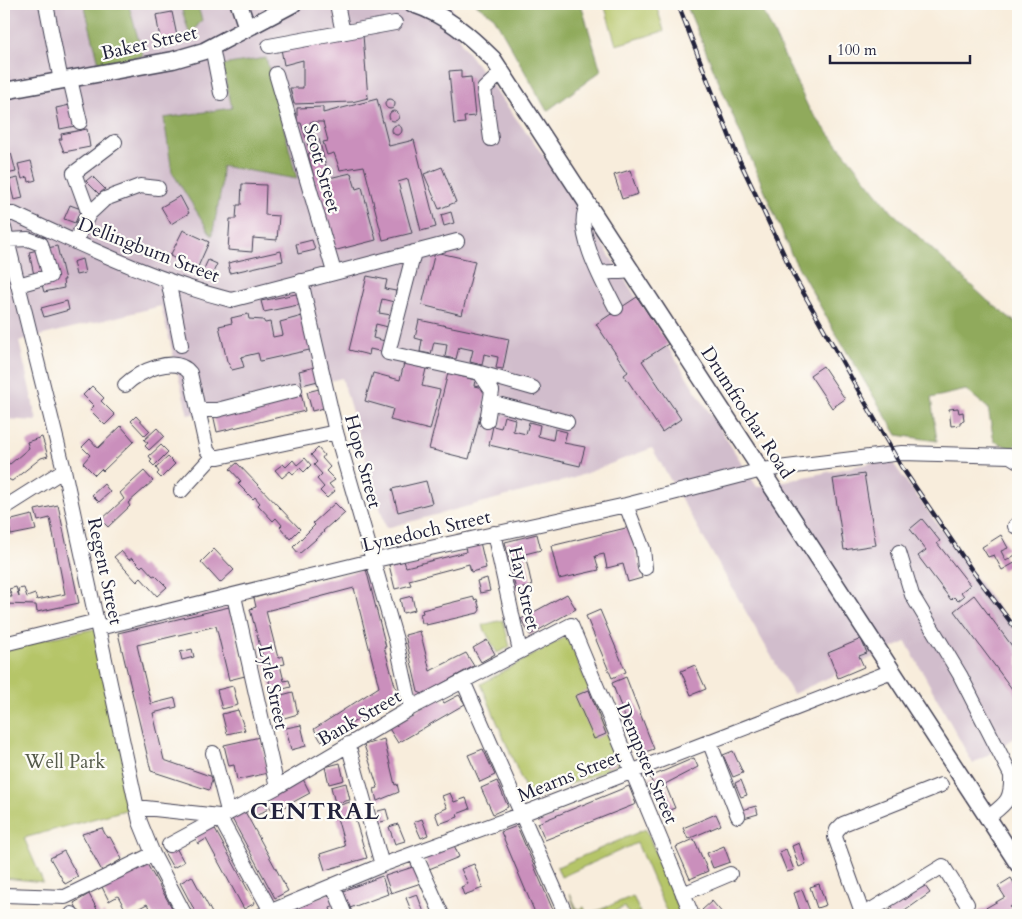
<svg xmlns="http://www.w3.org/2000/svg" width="1022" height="919" viewBox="0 0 1022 919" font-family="Cardo,serif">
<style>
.industrial{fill:#d1bdcc}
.green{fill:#b5c568;stroke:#6c7452}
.forest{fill:#90aa5c;stroke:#59664c}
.building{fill:#ca8fbc}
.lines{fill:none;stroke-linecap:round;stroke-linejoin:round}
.minor-casing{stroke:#424053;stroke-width:16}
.major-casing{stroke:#424053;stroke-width:19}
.minor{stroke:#fff;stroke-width:14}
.major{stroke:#fff;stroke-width:16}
.rail-casing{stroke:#22223b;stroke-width:4.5}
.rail{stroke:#fdfcf7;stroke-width:2.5;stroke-dasharray:8;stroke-linecap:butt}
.labels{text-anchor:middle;stroke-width:4.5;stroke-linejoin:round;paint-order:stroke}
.street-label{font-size:19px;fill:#22223b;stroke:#fdfcf7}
.park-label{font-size:19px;fill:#555b4b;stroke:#fdfcf7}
.district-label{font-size:24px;font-weight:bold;letter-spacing:1px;fill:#22223b;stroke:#fdfcf7}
</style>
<rect width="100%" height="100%" fill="#fdfcf7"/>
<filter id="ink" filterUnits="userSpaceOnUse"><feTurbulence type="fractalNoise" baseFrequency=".02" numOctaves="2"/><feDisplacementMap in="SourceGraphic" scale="10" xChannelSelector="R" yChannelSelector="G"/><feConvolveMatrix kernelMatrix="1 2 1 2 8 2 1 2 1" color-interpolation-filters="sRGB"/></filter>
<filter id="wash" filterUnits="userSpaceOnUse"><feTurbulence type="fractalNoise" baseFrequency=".0096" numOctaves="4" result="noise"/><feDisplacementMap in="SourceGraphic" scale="20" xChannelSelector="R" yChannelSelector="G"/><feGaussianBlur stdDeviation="1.12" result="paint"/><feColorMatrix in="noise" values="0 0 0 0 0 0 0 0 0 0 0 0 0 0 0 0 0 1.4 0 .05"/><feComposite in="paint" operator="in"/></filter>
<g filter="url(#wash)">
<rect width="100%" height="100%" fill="#f8eddc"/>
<path class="industrial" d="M4,4H451L461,43L564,184L757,487L890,459L1018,636V736L973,764L906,642L793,694L652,448L571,479L386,528L342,378L188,415L161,306L19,341L37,421L4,419Z"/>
<path class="green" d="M604,4H656L664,31L616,45Z
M503,620L510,647L497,653L482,625Z
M99,628L136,807L24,838L43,882L4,878V647Z
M567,636L621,764L530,800L481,684Z
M646,829L681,915H668L637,843L561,877L557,867Z
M570,893L577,910L584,907L587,915L633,896L641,915L637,913L629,915L625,907L605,915H577Z"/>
<path class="forest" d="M84,4H136L129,6L143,56L99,63Z
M180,4H197L202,20L190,35Z
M476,4H581L601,71L547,111L494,17Z
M686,4H760L809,109L892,212L988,301L1018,324V442L1012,449L994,441L988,408L966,390L931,398L937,441L897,435L836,334L792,256Z
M266,58L297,179L222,166L221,190L212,236L172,172L164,118L232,108L222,65Z"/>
<g id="blocks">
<path class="building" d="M172,12L178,41L161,44L156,15Z
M363,35L368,98L352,102L294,104L290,88H303V60L284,65L281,49Z
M461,70V78L471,77L475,116L464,117L465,123L454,124L449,71Z
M385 104a5 5 0 1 1 10 0a5 5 0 1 1-10 0Z
M377,99L389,146L414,140L436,227L421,231L408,179L398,182L412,233L383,240L364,166L340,170L334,153L327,155L323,142L328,141L323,122H310L314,135L306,138L301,123H297V108L323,107V113Z
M70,105L75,126L60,129L56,108Z
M389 116a5 5 0 1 1 10 0a5 5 0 1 1-10 0Z
M392 130a5 5 0 1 1 10 0a5 5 0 1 1-10 0Z
M87,129L90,147L64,152L59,139H62L61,134Z
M319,139L329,178L351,173L356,189L362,187L376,240L333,251L308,154L310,153L307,142Z
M11,153L16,172L6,174L4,155Z
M31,161L36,180L29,182L28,177L22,179L18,164Z
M442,167L456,202L439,209L424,174Z
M630,170L638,194L622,199L614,175Z
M92,176L105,189L99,194L86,181Z
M18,178L23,198L14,200L9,180Z
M242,184L266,185L265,215L279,216L277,240L253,238L252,252L228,250L230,219H236L237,205H241Z
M180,196L189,213L171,224L161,207Z
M70,205L81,209L75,223L64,219Z
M451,212L454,223L444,226L441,215Z
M183,230L209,242L197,269L170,256Z
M312,240L315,250L298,254L296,244Z
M57,246L65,280H63L64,288L44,292L42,285L34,275L29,252Z
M281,251L283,261L230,273L228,263Z
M435,252L475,261L462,315L422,305Z
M82,259L85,273L76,275L73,262Z
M208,260L217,264L210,279L201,275Z
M367,276L387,280L385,289L396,291L394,302L382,299L379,313L391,315L388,327L376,324L373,338L385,341L383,352L370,349L369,355L349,350Z
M301,293L303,304L264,312L261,301Z
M637,297L668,344L642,361L681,419L662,432L624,375L628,372L596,324Z
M67,301L69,310L44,317L41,308Z
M248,314L249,319L263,320L265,323L270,322L273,337L283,335L280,322L306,315L314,349L260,361L258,353L241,357L244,367L232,370L227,361L219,326L232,323L231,318Z
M419,320L509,339L503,369L496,368L498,357L484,354L482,365L470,362L473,350L459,347L456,359L445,357L447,344L434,342L431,354L420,352L422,340L415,338Z
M404,363L426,369L422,386L440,390L430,430L390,420L393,409L365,401L373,373L400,380Z
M319,366L322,380L302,385L299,371Z
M823,366L845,399L832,408L810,375Z
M448,373L475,380L474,386L487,389L469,459L429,449Z
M92,386L104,398L101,401L115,415L105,425L90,410L94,406L83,395Z
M319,389L324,408L312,411L307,392Z
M301,393L305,411L217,432L213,414Z
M958,408L959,413L963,412L964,421L960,422V425L951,426L949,409Z
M136,416L150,431L145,436L131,421Z
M504,416L515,419L513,431L526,434L529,422L540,425L538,436L553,440L555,429L567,432L564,443L585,447L580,466L489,445L493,426L501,428Z
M121,426L134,441L103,471L101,469L95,475L83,463L90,455L82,447L90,439L98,448Z
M157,428L164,436L149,450L145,446L148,443L144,440Z
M42,437L48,456L41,458L12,481L6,478L4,481V461L10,464L29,448L27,442Z
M161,445L168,452L154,466L150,462L152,460L149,456Z
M318,448L324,455L322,458L330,467L326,471L335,480L329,484L335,491L327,498L320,491L324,487L317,479L322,474L314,465L317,462L311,455Z
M168,457L175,464L161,478L157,474L159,472L156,468Z
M305,458L311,465L304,472L300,468L293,474L290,471L282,478L275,470L283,464L286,467L293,460L297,465Z
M237,463L300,529L290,539L280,527L282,525L276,518L273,521L258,505L260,503L255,497L253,499L238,484L241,481L230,469Z
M144,471L153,481L128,503L130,506L108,527L101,520L124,499L120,493Z
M864,474L876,545L844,550L833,479Z
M426,481L432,503L398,512L392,489Z
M104,484L110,492L99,502L92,495Z
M335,503L345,513L334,523L333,522L323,531L324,532L299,554L293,547L315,525L313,523Z
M58,505L79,603L37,612L36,605L4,604V582L9,597H12L9,589L16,587L19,597L18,589L24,588L27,597L35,594L37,600L65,594L50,518L38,521L35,510Z
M32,515L36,530L11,535L8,521Z
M922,519L940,541L937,543L970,585L961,592L964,596L958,601L954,597L951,600L918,556L926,550L910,529Z
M630,527L642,578L628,582L623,564L607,568L604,554L595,556L599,570L559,579L551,546Z
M537,534L541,550L525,554L532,586L516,590L505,542Z
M1001,535L1008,548L1001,551L1006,561L1018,553V561L1002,570L994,555L988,557L982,547Z
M480,542L486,568L471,572L469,564L409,580L411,585L395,589L389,565L404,561L406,567L466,552L465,546Z
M214,549L234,570L220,583L201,562Z
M121,551L129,560L132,558L141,567L143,565L153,576L155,575L167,587L157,596L141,578L137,582L114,557Z
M366,569L386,647H384L398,696L321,741L314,729L379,687L354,588L266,611L278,658L283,656L285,664L280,665L284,681L289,680L291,687L272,692L250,609L256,607L254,598Z
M487,578L490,591L480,593L477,581Z
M567,594L576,609L530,635L521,619Z
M974,595L1018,654V697L954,611Z
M412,596L415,610L403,613L400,599Z
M474,597V600L477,599L480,610L478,613L426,625L425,623H422L420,614L423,613L422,610Z
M229,607L245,676L229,680L216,626L137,645L151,704L175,698L177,707L153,713L164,760L213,777L209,790L151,771L118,633Z
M600,610L626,672L612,678L586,616Z
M420,631L430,671L466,653L474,666L423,694L418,692L405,635Z
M861,639L867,653L859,656L864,667L838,678L828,653Z
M487,640L495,654L481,662L473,648Z
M192,649L194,657L182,660L180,652Z
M695,665L706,689L691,695L681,671Z
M626,677L654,749L639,754L612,683Z
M233,686L238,705L222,709L217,690Z
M589,690L606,734L594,739L575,696Z
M293,692L298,714L284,718L278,696Z
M459,695L465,704L398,743L388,727L440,696L444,703Z
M238,710L245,730L227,734L222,714Z
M301,725L306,746L291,750L286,728Z
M260,737L268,773L237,780L234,765L229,766L224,745Z
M384,739L395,785L397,784L399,792L377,801L374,789L378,788L364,745Z
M483,749L495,775L480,782L468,755Z
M733,751L743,773L733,777L723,755Z
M613,755L616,764L606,768L603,759Z
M694,758L698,767L665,784L675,808L664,812L650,777Z
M340,763L344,780L329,784L325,767Z
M303,779L310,793L273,813L266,799Z
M741,780L747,795L741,797L735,783Z
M497,781L508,807L493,814L481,788Z
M346,783L350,800L335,803L331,787Z
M629,786L636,804L545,840L538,823Z
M450,793L454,802L466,798L470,809L457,814L458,817L439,824L435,813L447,808L442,796Z
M262,797L268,809L254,817L248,805Z
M350,802L367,858L325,870L320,854L345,846L334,807Z
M756,806L758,814L744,818L742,810Z
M243,808L288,891L275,898L230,815Z
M386,809L389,820L381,822L378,811Z
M716,814L721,825L688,839L683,828Z
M422,819L428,835L421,838L414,822Z
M212,824L255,903L244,909L206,839L198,844L193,834Z
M398,824L405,841L395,844L389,827Z
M517,826L555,915H536L501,832Z
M102,828L107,838L110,837L122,859L102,871L82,834Z
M694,839L708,871L690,879L676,847Z
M799,843L806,864L799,867L792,846Z
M454,845L459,857L429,869L424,856Z
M175,846L184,862L173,868L164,852Z
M724,846L730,862L713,868L707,853Z
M786,849L794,870L787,872L779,852Z
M64,851L78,877L65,884L50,858Z
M147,864L176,915H153L147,904L128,914L118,896L109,901L101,885Z
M474,864L483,888L464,895L461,887L468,884L461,869Z
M416,866L421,883L391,893L385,876Z
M192,876L213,915H197L180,883Z
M382,876L388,894L350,908L343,891Z
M1011,878L1018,890L1016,895L1018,902L1010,907L1013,912L1007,915H975L983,908L984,909L1005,897L998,886Z
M819,884L826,905L817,908L810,887Z
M925,886L930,893L899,915H888L886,912L893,908L891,905L903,897L905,900L912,895L911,893Z
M802,890L810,911L801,914L794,893Z
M332,892L337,905L330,908L332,915H324L323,911L311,915H282L280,912Z
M89,894L100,915L104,913L105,915H81L74,903Z
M417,894L425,915H413L406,898Z
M712,901L724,915H707L702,910Z"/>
</g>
</g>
<g filter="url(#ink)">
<use href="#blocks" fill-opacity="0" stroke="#424053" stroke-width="1"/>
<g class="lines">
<g class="minor-casing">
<path id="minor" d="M46,4L61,81
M337,4L343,33
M269,46L395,23
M212,47L221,93
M276,74L334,272
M70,79L80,122
M491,139L484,89L502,72
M589,204C570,225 605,287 616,308
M4,214H14C84,246 156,281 231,300L457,241
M89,214L74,173L115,142
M4,228L64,470L140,822L153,854L185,915
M7,240L28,239L41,244L50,276L18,285
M75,242L89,214L105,199L140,186L158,188
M414,252L388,353L480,373L492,391L487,421
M599,274C614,269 621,275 632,270
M168,280L181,345
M301,281L336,432L396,640L411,708
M480,373L533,388
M125,385C139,371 176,354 190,373L207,450L212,457L181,491
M490,402L567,422
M198,410H217L295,390
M212,457H219L336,432
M626,505L643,549L645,568
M4,508L64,470
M1015,526L1018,525
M494,533L520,651
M899,552L912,595L960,675L1011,775C1012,801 1006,803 987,818
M234,596L277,787
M99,628L371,561L626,505L762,470L902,453L1010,456L1018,461
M4,644L97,621
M463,681L566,915
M709,741L738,816
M348,744L382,865
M213,753L228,811
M136,807L219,816L273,915
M169,845L277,787L411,708L571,625L692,915
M415,854L442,915
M333,885L345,915
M683,894L730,874
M4,895L65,897L153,854
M72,914V915
M262,915L382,865L522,814L892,671
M863,915L835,837L837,830L843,824L941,785
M863,915L943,866L967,904"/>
</g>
<g class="major-casing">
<path id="major" d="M239,4L247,28
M413,4C446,15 469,35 493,59L1018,864
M4,91L173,60L204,51L293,4"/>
</g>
<use href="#minor" class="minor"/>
<use href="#major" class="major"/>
<g class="rail-casing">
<path id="rail" d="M678,4L736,153L795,278L901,466L971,569L1018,632"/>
</g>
<use href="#rail" class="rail"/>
</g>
</g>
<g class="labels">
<g class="street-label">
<text transform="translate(149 42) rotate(-13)" y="7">Baker Street</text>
<text transform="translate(323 168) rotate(74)" y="7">Scott Street</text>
<text transform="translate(149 249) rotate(21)" y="7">Dellingburn Street</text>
<text transform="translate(748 412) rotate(57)" y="7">Drumfrochar Road</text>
<text transform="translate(364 461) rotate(75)" y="7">Hope Street</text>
<text transform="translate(426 530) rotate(-13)" y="7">Lynedoch Street</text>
<text transform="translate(106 571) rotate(78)" y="7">Regent Street</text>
<text transform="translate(525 588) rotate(77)" y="7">Hay Street</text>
<text transform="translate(274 687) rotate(78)" y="7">Lyle Street</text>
<text transform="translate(359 717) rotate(-30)" y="7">Bank Street</text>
<text transform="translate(648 763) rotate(67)" y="7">Dempster Street</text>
<text transform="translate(569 775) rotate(-22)" y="7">Mearns Street</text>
</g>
<g class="park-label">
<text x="65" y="768">Well Park</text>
</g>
<g class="district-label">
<text x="315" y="819">CENTRAL</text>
</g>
</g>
<rect width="1022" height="919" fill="none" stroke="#fdfcf7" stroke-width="20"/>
<path d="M830 55v8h140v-8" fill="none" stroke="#22223b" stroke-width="2.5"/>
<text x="837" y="55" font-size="15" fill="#22223b" stroke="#fdfcf7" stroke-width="4" paint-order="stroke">100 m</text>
</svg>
